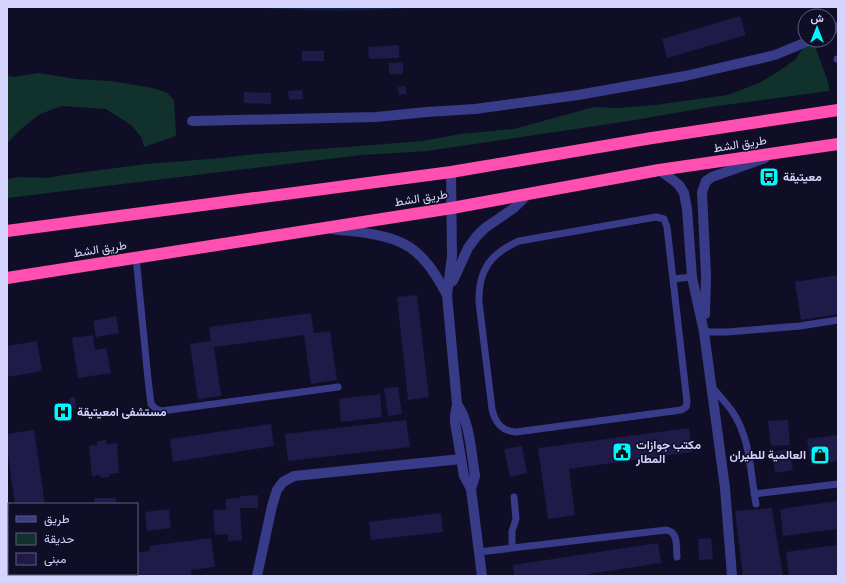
<svg xmlns="http://www.w3.org/2000/svg" width="845" height="583" viewBox="0 0 845 583" font-family="Cabin,Vazirmatn,sans-serif">
<style>
.green{fill:#11312d}
.water{fill:#0a2649}
.building{fill:#1f1a48}
.lines{fill:none;stroke-linecap:round;stroke-linejoin:round}
.lane{stroke:#383b87;stroke-width:7}
.street{stroke:#383b87;stroke-width:10}
.highway{stroke:#ff4fb1;stroke-width:12}
.labels{text-anchor:middle;stroke-width:3;stroke-linejoin:round;paint-order:stroke}
.street-label{font-size:12px;fill:#d5d4ff;stroke:#100e26}
.poi-label{font-size:12px;font-weight:bold;fill:#d5d4ff;stroke:#100e26;text-anchor:start}
</style>
<rect width="100%" height="100%" fill="#100e26"/>
<path class="green" d="M813,40L829,85V91L710,107L629,121L427,151L362,155L7,198V179L20,177L48,178L64,175L146,164L221,158L257,154L423,141L460,134L514,129L594,107L618,108L655,105L728,95L759,83L776,73L795,60L807,42Z
M39,73L76,79L110,81L148,87L166,92L174,100L176,136L144,147L142,138L131,125L106,109L62,106L40,114L21,129L7,143V76L14,77Z"/>
<path class="water" d="M255,7H418C364,12 309,11 255,7Z"/>
<path class="building" d="M740,16L746,35L667,58L662,39Z
M399,45V58L369,59L368,47Z
M302,51H324V61H302Z
M403,62V74H389V63Z
M406,86V94L399,95L398,87Z
M302,90L303,99L289,100L288,91Z
M244,92L271,93V104L244,103Z
M838,275V314L801,320L795,282Z
M417,295L429,397L408,400L397,297Z
M311,313L314,333L330,331L337,380L311,384L304,335L214,347L221,396L198,399L190,344L211,341L209,327Z
M116,316L119,333L96,337L93,321Z
M93,335L95,350L106,348L111,373L78,378L72,338Z
M37,341L42,371L7,377V346Z
M398,387L402,414L388,416L384,388Z
M380,394L382,417L341,422L339,399Z
M75,397L76,408H70L69,398Z
M406,420L410,447L288,461L285,434Z
M788,420L790,445L771,446L768,421Z
M271,424L274,446L173,462L170,439Z
M689,428L692,452L569,469L575,515L548,519L538,448Z
M34,430L45,504H15L7,448V434Z
M838,435V461L811,465L807,439Z
M106,440V444L117,443L119,473L109,474V477L101,478L100,475L92,476L89,446L97,445V441Z
M522,446L527,473L510,477L504,449Z
M789,449L793,470L775,473L772,452Z
M258,495V508H240L242,540L228,541V534L215,535L213,510H226V499L240,498V496Z
M94,498H116V504H94Z
M838,501V529L783,536L780,509Z
M772,508L783,576H743L735,511Z
M169,509L171,528L147,531L145,512Z
M441,513L443,532L371,540L369,522Z
M836,532H838V576H789L786,552L837,545Z
M211,538L215,567L191,570L192,576H133V574H137V552L150,551L149,546Z
M711,538L713,559L699,560L698,539Z
M658,543L661,563L576,576H514L513,565Z
M7,551H9L10,576H7Z
M43,574H73V576H43Z"/>
<g class="lines">
<path class="lane" d="M837,59H838
M656,217L664,219L667,227L687,402L686,407L681,410L516,432C502,431 495,423 492,409L479,302C478,270 491,253 519,241Z
M136,257L148,379L151,404L156,409L162,411L338,387
M673,279L692,277
M704,332H727L800,326L838,320
M712,387C719,395 726,403 732,411C751,439 750,472 756,504
M754,494L838,484
M512,548V531L516,519L514,497
M479,552L666,530C679,532 676,548 677,557"/>
<path class="street" d="M829,31L838,27
M192,121L376,117L427,112L475,109L578,95L685,76L775,55L811,40
M659,170L673,180L679,185L684,193L687,209L692,277L704,332L725,488L732,576
M451,172L452,256L447,295L457,404L455,416V422L464,476L471,489
M332,229C355,232 384,233 404,244C424,254 437,276 447,295
M453,281L468,248L476,237L485,228L514,208L528,194
M705,314L706,276L702,192L706,181L712,177L765,158
M457,404C469,420 471,449 474,469L475,476L471,489L482,576
M257,576L272,506L277,490L283,482L294,476L461,459"/>
<path class="highway" d="M7,231L451,172L652,138L838,110
M7,278L452,208L659,170L838,144"/>
</g>
<defs>
<g id="bus-square" transform="scale(1)"><rect x="-9" y="-9" width="18" height="18" rx="4" fill="#00f9ff" stroke="#100e26"/><path d="M-5-6H5V4H4V6H2V4H-2V6H-4V4H-5ZM-3.5-4V0h7V-4ZM-3.5 1.2v1.5H-2V1.2ZM2 1.2v1.5H3.5V1.2Z" fill="#111"/></g>
<g id="hospital-square" transform="scale(1)"><rect x="-9" y="-9" width="18" height="18" rx="4" fill="#00f9ff" stroke="#100e26"/><path d="M-5-5h3v3.5h4V-5h3V5h-3V1.5h-4V5h-3Z" fill="#111"/></g>
<g id="civic-square" transform="scale(1)"><rect x="-9" y="-9" width="18" height="18" rx="4" fill="#00f9ff" stroke="#100e26"/><path d="M-.6-6.5H3V-4.5H.6V-3L4-1V1h2V6H-6V1h2V-1L-.6-3ZM-1.2 2.5V6h2.4V2.5Z" fill="#111"/></g>
<g id="shop-square" transform="scale(1)"><rect x="-9" y="-9" width="18" height="18" rx="4" fill="#00f9ff" stroke="#100e26"/><path d="M-5-2.5h2.3a2.7 3.5 0 0 1 5.4 0H5L5.5 6h-11ZM-1.5-2.5h3a1.5 2.3 0 0 0-3 0Z" fill="#111"/></g>
</defs>
<g fill-rule="evenodd">
<use href="#bus-square" x="769" y="177"/>
<use href="#hospital-square" x="63" y="412"/>
<use href="#civic-square" x="622" y="452"/>
<use href="#shop-square" x="820" y="455"/>
</g>
<g class="labels">
<g class="street-label">
<text transform="translate(740 144) rotate(-9)" y="4">طريق الشط</text>
<text transform="translate(421 198) rotate(-9)" y="4">طريق الشط</text>
<text transform="translate(100 249) rotate(-9)" y="4">طريق الشط</text>
</g>
<g class="poi-label">
<text x="783" y="181">معيتيقة</text>
<text x="77" y="416">مستشفى امعيتيقة</text>
<text x="636" y="449">مكتب جوازات<tspan x="636" dy="14">المطار</tspan></text>
<text x="806" y="459" text-anchor="end">العالمية للطيران</text>
</g>
</g>
<rect width="845" height="583" fill="none" stroke="#d5d4ff" stroke-width="16"/>
<rect x="8" y="503" width="130" height="72" fill="#100e26" stroke="#5f5d7d"/>
<rect x="16" y="516" width="20" height="6" fill="#383b87" stroke="#5f5d7d"/>
<text x="44" y="523" font-size="12" fill="#d5d4ff">طريق</text>
<rect x="16" y="533" width="20" height="12" fill="#11312d" stroke="#5f5d7d"/>
<text x="44" y="543" font-size="12" fill="#d5d4ff">حديقة</text>
<rect x="16" y="553" width="20" height="12" fill="#1f1a48" stroke="#5f5d7d"/>
<text x="44" y="563" font-size="12" fill="#d5d4ff">مبنى</text>
<g transform="translate(817 28)"><circle r="19" fill="#100e26" stroke="#5f5d7d"/>
<path d="M0-3L7 15L0 10L-7 15Z" fill="#00f9ff"/>
<text y="-6" font-size="11" font-weight="bold" text-anchor="middle" fill="#d5d4ff">ش</text>
</g>
</svg>
